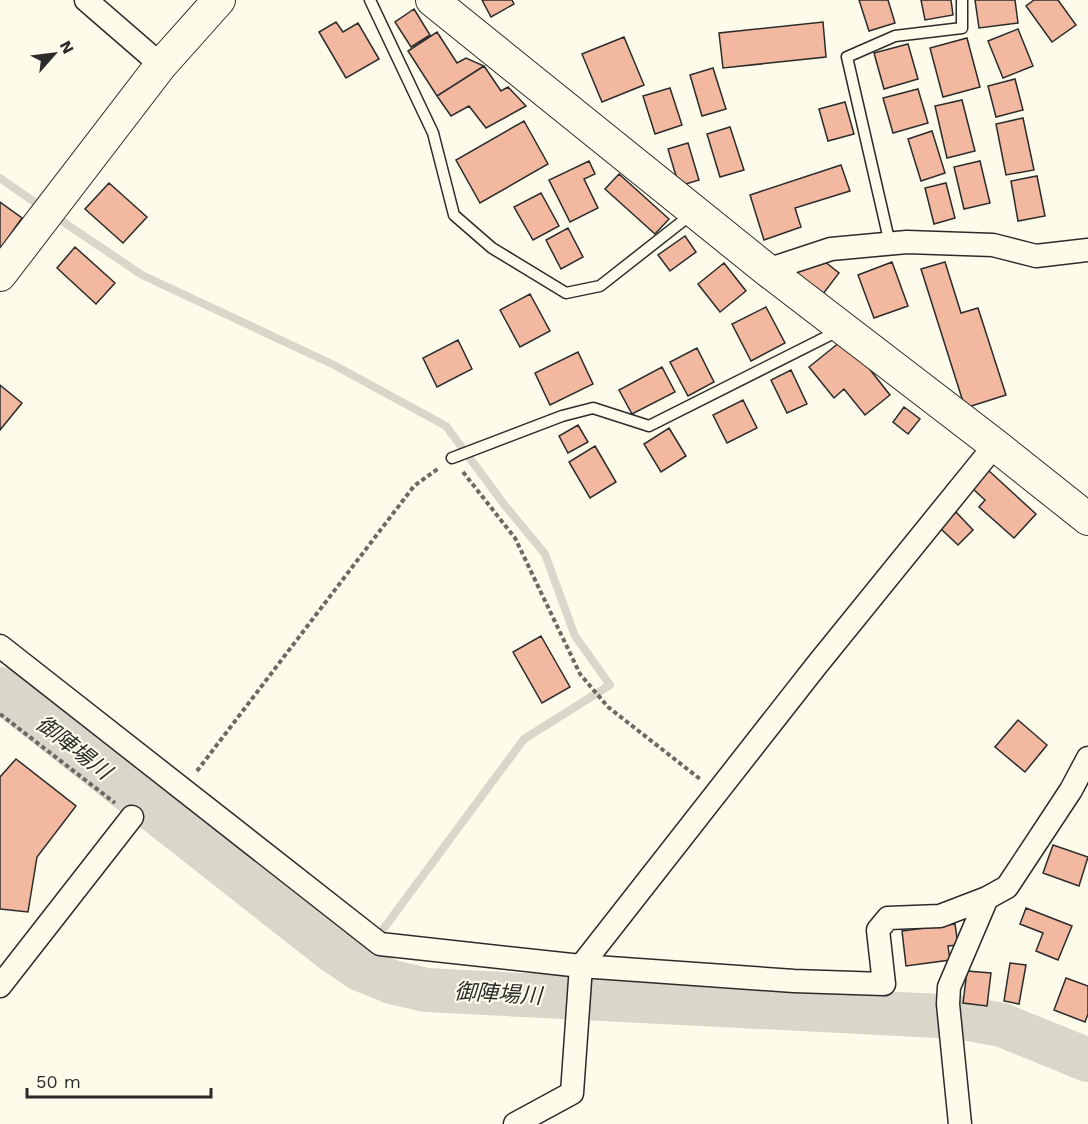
<svg xmlns="http://www.w3.org/2000/svg" width="1088" height="1124" viewBox="0 0 1088 1124" font-family="'Work Sans','Noto Sans JP',sans-serif">
<style>
.lines{fill:none;stroke-linecap:round;stroke-linejoin:round}
.stream{stroke:#d8d7c9;stroke-width:8}
.river{stroke:#d8d7c9;stroke-width:44}
.building{fill:#f2b8a0;stroke:#2b2b2b;stroke-width:1.5}
.lane-casing{stroke:#2b2b2b;stroke-width:13}
.street-casing{stroke:#2b2b2b;stroke-width:25}
.secondary-casing{stroke:#2b2b2b;stroke-width:34}
.path{stroke:#6a6964;stroke-width:4;stroke-dasharray:4.5 3;stroke-linecap:butt}
.lane{stroke:#fdfbea;stroke-width:10}
.street{stroke:#fdfbea;stroke-width:22}
.secondary{stroke:#fdfbea;stroke-width:32}
.labels{text-anchor:middle;stroke-width:4.5;stroke-linejoin:round;paint-order:stroke}
.water-label{font-size:22px;font-style:italic;fill:#2b2b2b;stroke:#fdfbea}
</style>
<rect width="100%" height="100%" fill="#fdfbea"/>
<g class="lines">
<path class="stream" d="M0,178L43,208
M53,215L142,275L334,365L446,426L503,503L545,554L575,636L610,685L524,739L384,928
M360,969L369,954"/>
<path class="river" d="M0,689L332,950L360,969L392,982L426,990L958,1017L1002,1025L1088,1060"/>
</g>
<path class="building" d="M482,0H512L514,4L491,17Z
M859,0H888L895,23L869,31Z
M921,0H951L953,15L925,20Z
M975,0H1015L1018,23L979,28Z
M1034,0H1058L1076,25L1052,42L1026,6Z
M414,9L430,35L411,47L395,22Z
M336,22L343,32L358,23L379,59L346,78L319,32Z
M823,22L826,57L723,68L719,33Z
M1018,29L1033,66L1003,78L988,41Z
M437,32L457,63L466,58L484,66L437,96L408,51Z
M624,37L644,85L602,102L582,54Z
M967,38L980,87L943,97L930,48Z
M908,44L918,79L884,89L874,53Z
M484,66L501,91L508,87L526,106L486,128L469,106L451,116L437,96Z
M713,68L726,109L702,116L690,75Z
M1015,79L1023,110L996,117L988,86Z
M670,88L682,125L655,134L643,96Z
M918,89L928,123L893,133L883,98Z
M962,100L975,151L947,158L935,106Z
M845,102L854,134L828,141L819,109Z
M1023,118L1034,170L1006,175L996,124Z
M524,121L548,164L480,203L456,160Z
M730,127L744,170L720,177L707,134Z
M932,131L945,173L921,181L908,139Z
M688,143L699,180L679,186L668,149Z
M589,161L595,174L584,179L598,208L570,222L549,180Z
M980,161L990,203L964,209L954,167Z
M841,165L850,191L795,208L801,227L764,240L750,195Z
M619,174L669,219L655,234L605,189Z
M1037,176L1045,216L1018,221L1011,181Z
M109,183L147,217L123,243L85,209Z
M946,183L955,218L934,224L925,188Z
M541,193L559,226L533,240L514,207Z
M0,202L22,218L0,249Z
M568,228L583,257L561,269L546,240Z
M685,236L696,252L670,271L658,255Z
M75,247L115,283L96,304L57,268Z
M824,261L839,273L823,294L792,271Z
M892,262L908,306L874,318L858,275Z
M945,262L961,313L978,308L1006,395L965,408L921,269Z
M724,263L746,291L720,312L698,284Z
M530,294L550,331L520,347L500,310Z
M766,307L785,343L751,361L732,324Z
M845,338L890,395L865,415L844,389L834,398L809,367Z
M458,340L472,369L437,387L423,358Z
M697,348L714,382L688,396L670,362Z
M578,352L593,384L550,405L535,373Z
M662,367L675,392L632,414L619,390Z
M791,370L807,404L787,413L771,380Z
M0,385L22,403L0,430Z
M743,400L757,428L727,443L713,415Z
M904,407L920,419L908,434L893,422Z
M578,425L588,442L568,453L559,436Z
M669,428L686,456L661,472L644,444Z
M595,446L616,482L590,498L569,462Z
M988,470L1036,514L1014,538L979,507L985,500L972,488Z
M956,512L973,530L958,545L940,528Z
M541,636L570,687L542,703L513,652Z
M1018,720L1047,745L1025,772L995,747Z
M16,759L76,806L37,857L28,912L0,909V777Z
M1053,845L1088,857L1079,886L1043,873Z
M1026,908L1072,926L1058,960L1036,951L1043,933L1020,924Z
M955,924L958,945L948,946L950,960L906,966L902,931Z
M1010,963L1026,965L1019,1004L1004,1001Z
M967,971L991,973L987,1006L963,1003Z
M1066,978L1088,986V1014L1085,1022L1054,1010Z"/>
<g class="lines">
<g class="lane-casing">
<path id="lane" d="M370,0L433,133L454,215L492,248L566,293L600,286L693,213
M890,244L847,57L895,36L962,28V0
M452,458L562,416L593,408L649,426L838,331"/>
</g>
<g class="street-casing">
<path id="street" d="M86,0L161,65
M767,270L831,249L907,242L993,245L1036,256L1088,250
M0,646L380,944L581,966L794,981L884,984L878,930L888,918L940,916L987,898L1007,887L1071,790L1088,758
M0,986L132,817
M515,1124L572,1093L581,966L816,666L995,445
M960,1124L948,1004L949,987L987,898"/>
</g>
<g class="secondary-casing">
<path id="secondary" d="M432,0L767,270L995,445L1088,519
M0,275L161,65L219,0"/>
</g>
<path class="path" d="M463,472L515,538L580,674L608,707L700,779
M0,714L115,803
M197,771L414,486L439,468"/>
<use href="#lane" class="lane"/>
<use href="#street" class="street"/>
<use href="#secondary" class="secondary"/>
</g>
<g class="labels">
<g class="water-label">
<text transform="translate(74 747) rotate(38)" y="8">御陣場川</text>
<text transform="translate(498 993) rotate(3)" y="8">御陣場川</text>
</g>
</g>
<g transform="translate(54 54) rotate(62)" stroke="#fdfbea" stroke-width="4.5" paint-order="stroke">
<path d="M0-4.5L10 22L0 15L-10 22Z" fill="#2b2b2b"/>
<text y="-9" font-size="16" font-weight="bold" text-anchor="middle" fill="#2b2b2b">N</text>
</g>
<path d="M27 1088v9h184v-9" fill="none" stroke="#2b2b2b" stroke-width="3"/>
<text x="36" y="1088" font-size="18" fill="#2b2b2b" stroke="#fdfbea" stroke-width="4.5" paint-order="stroke">50 m</text>
</svg>
